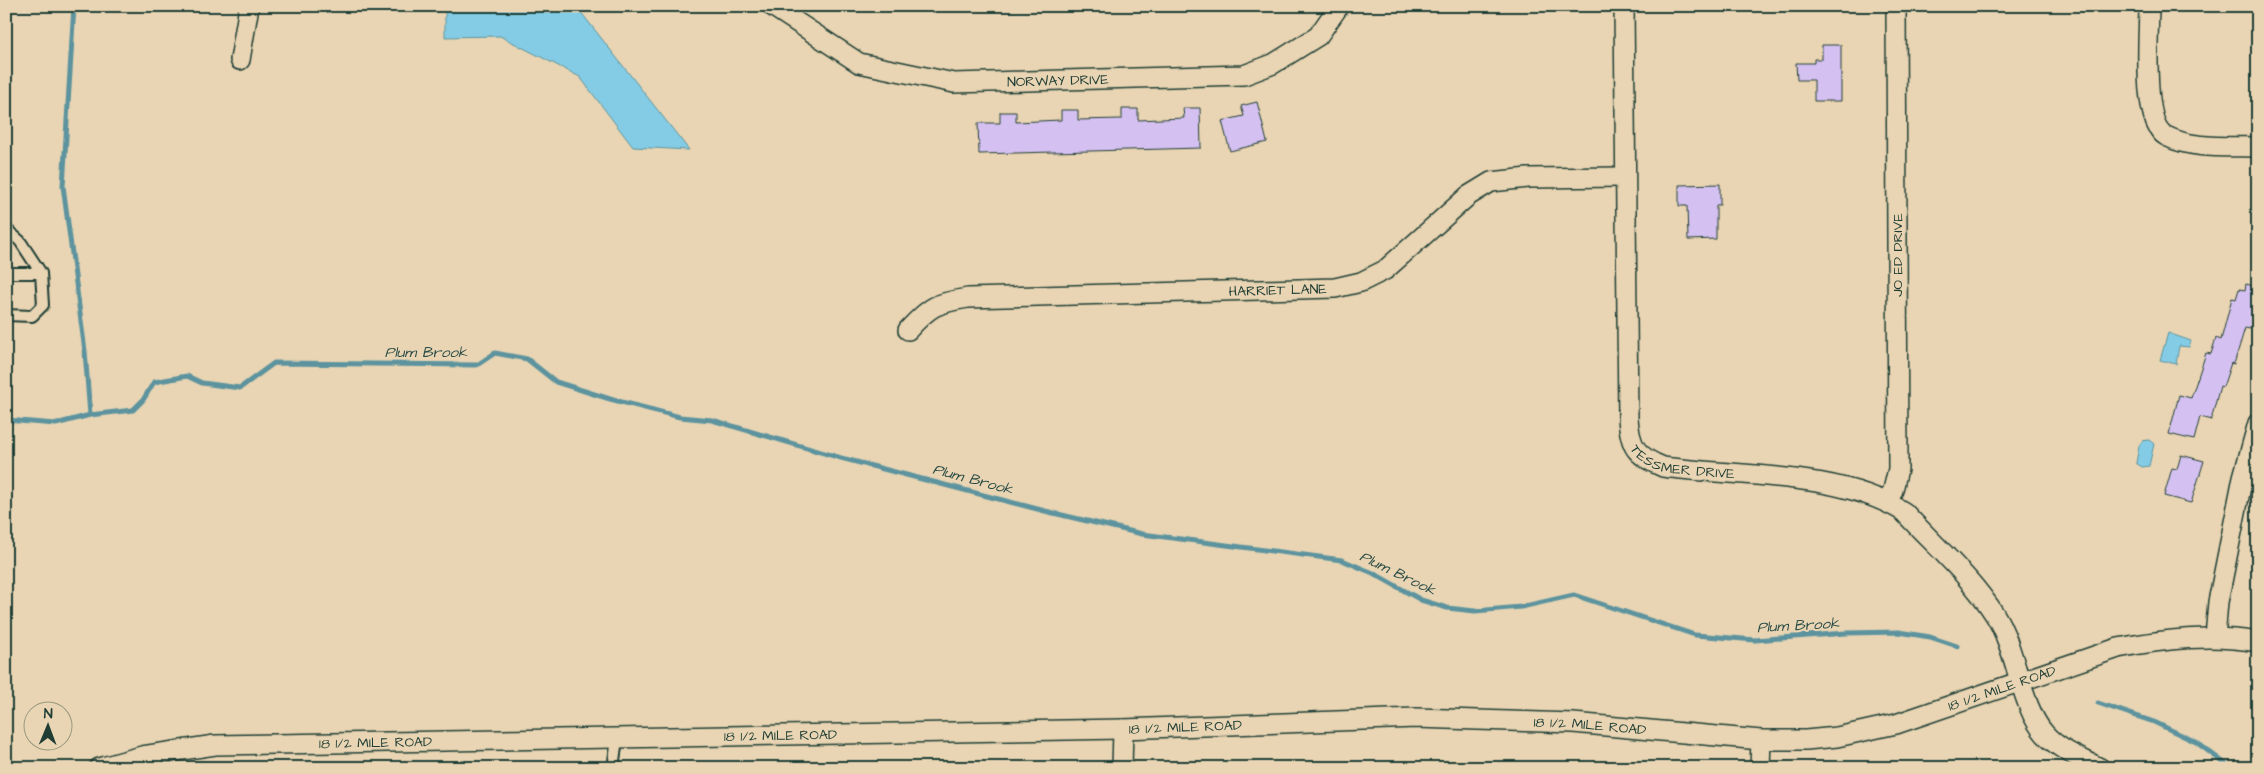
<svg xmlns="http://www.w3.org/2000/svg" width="2264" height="774" viewBox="0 0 2264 774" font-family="'Architects Daughter',sans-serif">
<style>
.water{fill:#84cce5;stroke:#5c939e}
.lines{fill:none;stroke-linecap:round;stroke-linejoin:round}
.stream{stroke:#5c939e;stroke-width:5}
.building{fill:#d5c1f1;stroke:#1f3d34}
.lane-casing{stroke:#1f3d34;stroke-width:14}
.street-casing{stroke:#1f3d34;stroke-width:22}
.lane{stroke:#e9d5b3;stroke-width:10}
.street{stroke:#e9d5b3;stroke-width:19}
.labels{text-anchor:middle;stroke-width:4;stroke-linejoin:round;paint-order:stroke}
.street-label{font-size:14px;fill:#1f3d34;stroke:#e9d5b3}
.water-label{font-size:15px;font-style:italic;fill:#294b46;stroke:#e9d5b3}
</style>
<rect width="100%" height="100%" fill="#e9d5b3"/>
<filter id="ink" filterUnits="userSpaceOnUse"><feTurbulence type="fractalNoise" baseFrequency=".02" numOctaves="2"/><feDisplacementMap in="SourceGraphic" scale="10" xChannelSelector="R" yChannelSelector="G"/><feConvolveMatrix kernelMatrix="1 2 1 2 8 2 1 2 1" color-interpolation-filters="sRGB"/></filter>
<g filter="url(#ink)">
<path class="water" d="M445,6H576L689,150L633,147L580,77L500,36L445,37Z
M2168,333L2191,341L2189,347L2179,346L2176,364L2160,360Z
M2149,440L2154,444L2149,466L2142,467L2136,463L2139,446L2142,441Z"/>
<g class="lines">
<path class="stream" d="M74,6L63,186L85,351L90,415
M6,420L56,424L90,415L133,410L143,400L154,382L187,376L202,383L240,388L274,363L477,365L495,353L527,359L556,382L610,399L680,417L712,420L841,458L1045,511L1142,534L1342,560L1373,573L1421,600L1447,608L1475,611L1521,607L1574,595L1695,635L1755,640L1846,633L1899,632L1930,637L1957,646
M2098,703L2154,722L2196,742L2231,768"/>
</g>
<path class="building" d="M1822,45H1841V101H1814V80H1797L1796,63H1814V59H1822Z
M1257,102L1267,142L1230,151L1222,121L1244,116L1241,106Z
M1183,108H1200L1201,148L979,154L978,123H1000V112H1016V122L1061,120V110H1078V120L1122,119V109H1138V120L1184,118Z
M1720,184V205H1716V239L1688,240L1687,206H1679V185Z
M2246,284L2258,287V301L2250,329L2245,328L2234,364L2231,363L2223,387L2220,386L2211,420L2200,417L2194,440L2169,434L2179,395L2191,398L2206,353L2211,354L2216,338L2221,340L2232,298L2236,299L2239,289L2245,290Z
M2181,455L2204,461L2191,503L2164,496L2172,468L2177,469Z"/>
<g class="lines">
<g class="lane-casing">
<path id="lane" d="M6,229L20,241L41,273L43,305L32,316L6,315
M6,273H41
M613,768L617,739"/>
</g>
<g class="street-casing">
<g id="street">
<path id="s1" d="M772,6L859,63L954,83L1244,75L1273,64L1318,36L1339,6"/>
<path id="s2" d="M1624,6L1628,418C1630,447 1636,456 1663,467C1739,477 1838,471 1904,512C1933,544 1972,578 1995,615C2016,648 2021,708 2045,734C2059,750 2081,758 2100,768"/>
<path d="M2149,6C2149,33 2141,123 2166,136C2193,150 2229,146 2258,147"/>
<path d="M240,60L249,6"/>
<path id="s3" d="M908,330C930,306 936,303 968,298L1335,288L1361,282L1385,270L1468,196L1491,182L1528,178L1624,177"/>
<path d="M1888,501L1893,490L1898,469L1896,6"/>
<path d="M2215,637L2218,602L2243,477L2258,423"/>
<path id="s4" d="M99,768L142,756L215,745L1123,729L1416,718L1573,723L1761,740H1806L1837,737L1896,724L2118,648C2165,639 2211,634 2258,642"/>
<path d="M1122,768L1123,729"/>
<path d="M1760,768L1761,740"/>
</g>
</g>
<use href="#lane" class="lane"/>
<use href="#street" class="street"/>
</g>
</g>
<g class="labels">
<g class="street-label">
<text dy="5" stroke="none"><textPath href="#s1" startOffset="305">NORWAY DRIVE</textPath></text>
<text transform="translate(1897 255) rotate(-90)" y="5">JO ED DRIVE</text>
<text dy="5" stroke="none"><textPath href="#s3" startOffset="380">HARRIET LANE</textPath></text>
<text dy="5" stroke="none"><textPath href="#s2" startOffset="495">TESSMER DRIVE</textPath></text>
<text dy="5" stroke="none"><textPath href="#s4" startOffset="1914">18 1/2 MILE ROAD</textPath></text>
<text dy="5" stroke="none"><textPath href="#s4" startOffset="1089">18 1/2 MILE ROAD</textPath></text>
<text dy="5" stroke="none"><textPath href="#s4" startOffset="1494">18 1/2 MILE ROAD</textPath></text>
<text dy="5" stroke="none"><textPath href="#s4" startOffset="684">18 1/2 MILE ROAD</textPath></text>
<text dy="5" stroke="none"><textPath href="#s4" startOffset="279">18 1/2 MILE ROAD</textPath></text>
</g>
<g class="water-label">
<text x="426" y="357">Plum Brook</text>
<text transform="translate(973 479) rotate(15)" y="5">Plum Brook</text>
<text transform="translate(1398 573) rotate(26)" y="5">Plum Brook</text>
<text transform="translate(1798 625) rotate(-3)" y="5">Plum Brook</text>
</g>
</g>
<rect width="2264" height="774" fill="none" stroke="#e9d5b3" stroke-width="25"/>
<rect x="12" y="12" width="2239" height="749" fill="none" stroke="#1f3d34" stroke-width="2" filter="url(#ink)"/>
<g transform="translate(48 726) rotate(1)"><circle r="24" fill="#e9d5b3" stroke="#989880"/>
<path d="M0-4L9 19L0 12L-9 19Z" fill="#1f3d34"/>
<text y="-8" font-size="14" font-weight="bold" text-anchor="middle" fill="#1f3d34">N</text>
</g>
</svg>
